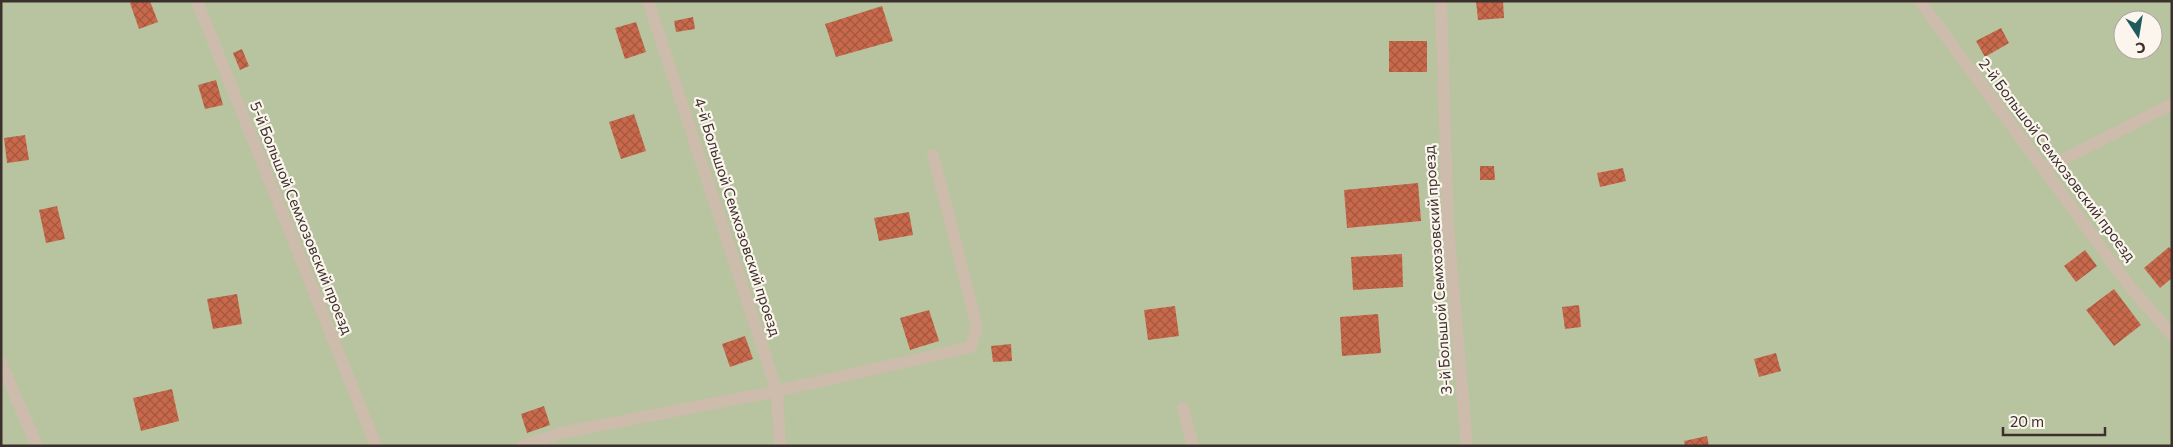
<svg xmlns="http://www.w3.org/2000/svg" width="2173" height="447" viewBox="0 0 2173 447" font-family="Commissioner,sans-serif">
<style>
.garden{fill:#b8c4a0;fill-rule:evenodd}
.building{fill:url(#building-cross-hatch)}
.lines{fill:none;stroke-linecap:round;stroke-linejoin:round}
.lane{stroke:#cdbbac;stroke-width:12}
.street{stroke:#cdbbac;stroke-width:12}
.labels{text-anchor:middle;stroke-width:4.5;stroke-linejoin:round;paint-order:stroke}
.street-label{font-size:15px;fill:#3b302b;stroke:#fbf5ee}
</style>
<defs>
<pattern id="building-cross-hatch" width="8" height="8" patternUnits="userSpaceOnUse" patternTransform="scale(1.25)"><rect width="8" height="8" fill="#c8694b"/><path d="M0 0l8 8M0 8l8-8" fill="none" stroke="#a4573f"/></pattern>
</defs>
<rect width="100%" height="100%" fill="#f4ebe1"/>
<path class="garden" d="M1,1H2172V446H1ZM2123,20H2153V50H2123Z"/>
<path class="building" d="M134,1H150L158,22L139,29L130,3Z
M1476,1H1503L1504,18L1478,20Z
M882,6L893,41L836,57L825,24Z
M693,17L695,29L676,32L674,21Z
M636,22L646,52L625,59L615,28Z
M2001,28L2009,43L1985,57L1976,41Z
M1389,41H1427V72H1389Z
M242,49L249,66L240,70L233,53Z
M216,80L223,105L205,109L198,85Z
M634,114L646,151L621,159L609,122Z
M25,135L29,160L7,163L4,138Z
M1480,166H1494L1495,180H1480Z
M1623,168L1626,181L1600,187L1597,173Z
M1418,183L1421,221L1347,228L1344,190Z
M57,206L65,239L46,243L39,210Z
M909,212L913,235L879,241L874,218Z
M2169,247L2172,250V278L2160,288L2144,268Z
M2085,250L2097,266L2076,282L2064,266Z
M1402,254L1403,287L1353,290L1351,257Z
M2114,289L2141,325L2114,346L2086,310Z
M237,294L242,324L213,329L207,299Z
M1579,305L1581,327L1565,329L1562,307Z
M1175,306L1179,336L1148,340L1144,310Z
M929,310L939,341L910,350L900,318Z
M1378,314L1381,353L1342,356L1340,317Z
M745,336L753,359L730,367L722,344Z
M1011,344L1012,361L993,362L991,346Z
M1776,353L1781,371L1759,377L1754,359Z
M172,389L179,421L141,431L133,398Z
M544,406L550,425L527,433L521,414Z
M1707,436L1709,446H1685L1684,441Z"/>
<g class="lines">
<path class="lane" d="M1183,408L1193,446
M522,446L561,433L777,391L971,347L977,326L933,155"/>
<path class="street" d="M197,1L376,446
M648,1L777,391L780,446
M1441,1L1448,227L1467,446
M1920,1L2131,288L2172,335
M2044,169L2172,104
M1,363L37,446"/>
</g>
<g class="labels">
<g class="street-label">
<text transform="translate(2057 160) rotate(53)" y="5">2-й Большой Семхозовский проезд</text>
<text transform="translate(737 217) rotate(72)" y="5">4-й Большой Семхозовский проезд</text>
<text transform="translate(301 218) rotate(68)" y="5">5-й Большой Семхозовский проезд</text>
<text transform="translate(1438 270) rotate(-94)" y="5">3-й Большой Семхозовский проезд</text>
</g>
</g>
<rect width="2173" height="447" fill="none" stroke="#3b302b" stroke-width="5"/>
<g transform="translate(2138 35) rotate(168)"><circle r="24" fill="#fbf5ee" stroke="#aea6a0"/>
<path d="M0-4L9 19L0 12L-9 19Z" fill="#1f5a5e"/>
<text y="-8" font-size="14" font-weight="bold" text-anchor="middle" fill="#3b302b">С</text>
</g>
<path d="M2003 427v8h102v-8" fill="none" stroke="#3b302b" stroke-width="2.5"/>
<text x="2010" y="427" font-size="15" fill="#3b302b" stroke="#fbf5ee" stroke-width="4" paint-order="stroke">20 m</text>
</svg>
